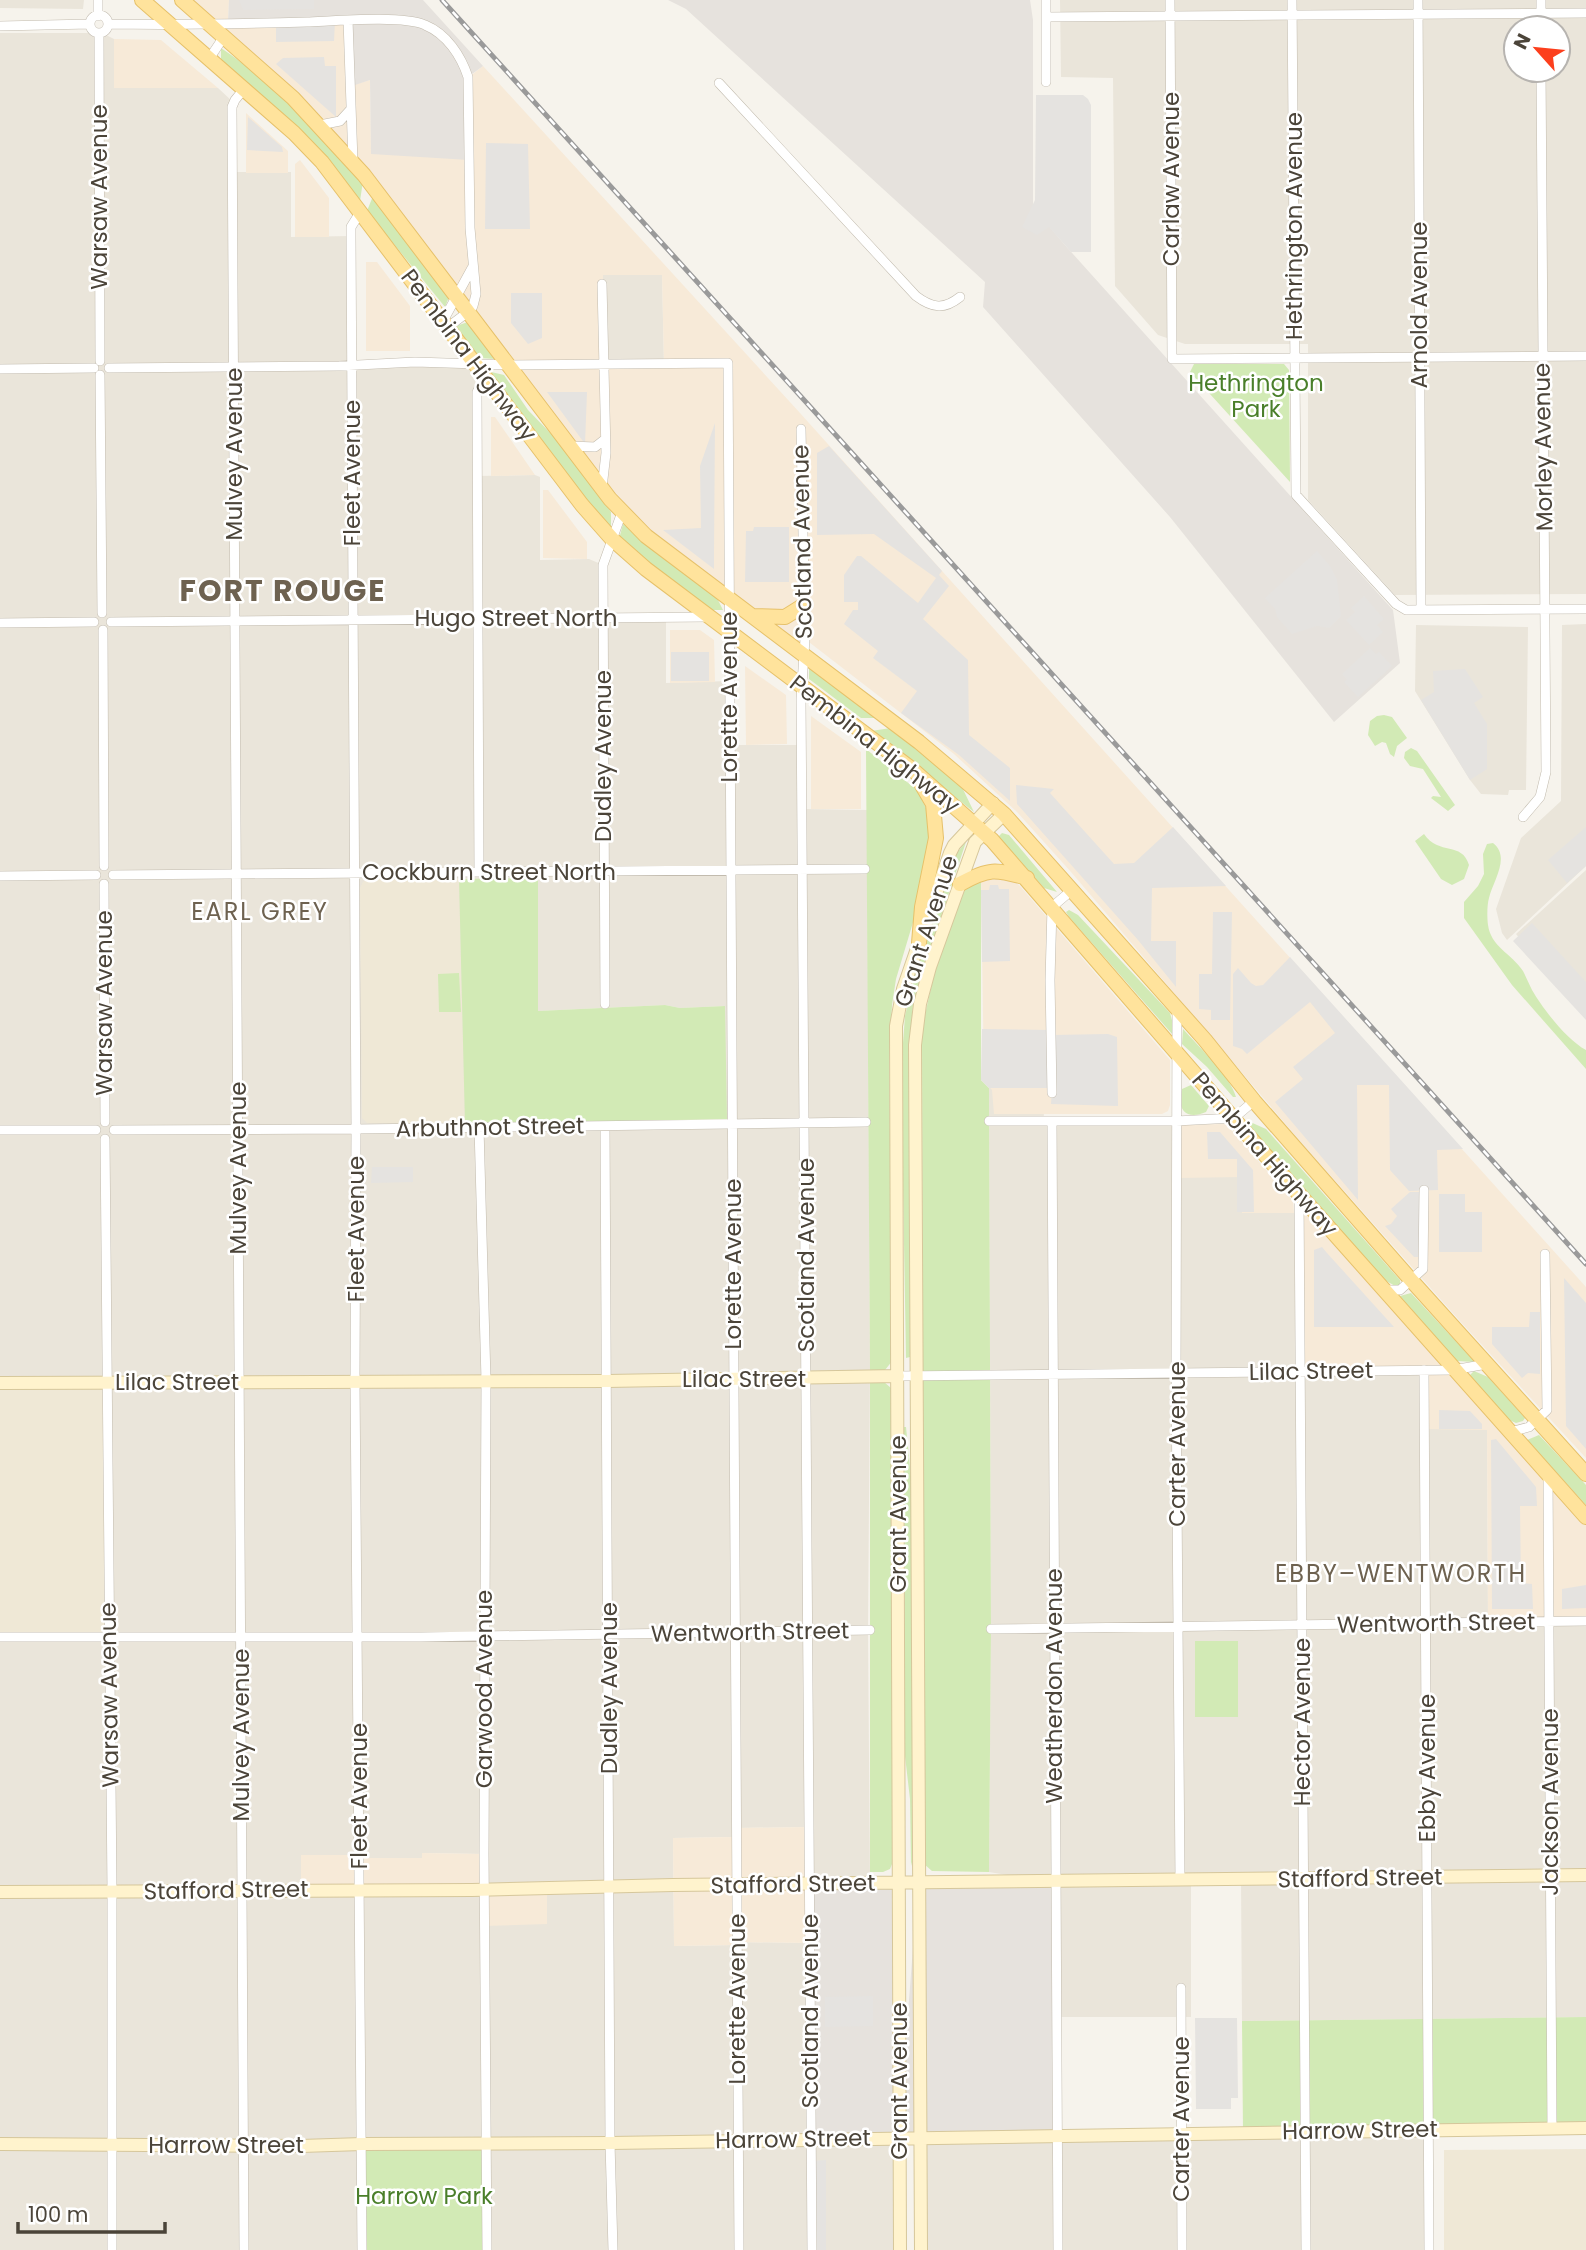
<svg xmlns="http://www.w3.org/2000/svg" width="1586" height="2250" viewBox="0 0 1586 2250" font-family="Poppins,sans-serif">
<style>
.residential{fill:#eae5da;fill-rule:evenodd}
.commercial{fill:#f7ead8;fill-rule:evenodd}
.industrial{fill:#e6e2dd}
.education{fill:#efe8d6}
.green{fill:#d2eab5}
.parking{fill:#e5e3e0}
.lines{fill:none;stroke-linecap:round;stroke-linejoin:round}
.street-casing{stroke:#c2bbae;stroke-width:10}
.secondary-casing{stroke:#d6c79b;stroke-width:14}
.primary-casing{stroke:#e6c16a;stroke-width:16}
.street{stroke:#fff;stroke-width:9}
.secondary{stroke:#fff3cd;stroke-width:12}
.primary{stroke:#ffe39c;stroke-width:14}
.rail-casing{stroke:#9a9a9a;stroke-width:5}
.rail{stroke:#fff;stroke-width:2.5;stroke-dasharray:8;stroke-linecap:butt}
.labels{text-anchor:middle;stroke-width:5;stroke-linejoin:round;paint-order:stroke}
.street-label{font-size:23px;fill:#4b4439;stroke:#fff}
.park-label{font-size:23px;fill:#4a7f2a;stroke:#fff}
.neighbourhood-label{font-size:24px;letter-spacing:2px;fill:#6e6250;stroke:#fff}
.district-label{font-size:30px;font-weight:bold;letter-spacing:2px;fill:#6e6250;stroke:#fff}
</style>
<rect width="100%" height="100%" fill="#f6f3ec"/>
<path class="residential" d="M0,0H84L83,9L0,8Z
M1060,0H1586V594L1395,595L1308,500V344H1185L1158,335L1115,286L1113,78L1061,77ZM1516,28H1558V70H1516Z
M0,33H102L114,39L115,88H218L232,101L233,172H291V237L351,236V368L475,366L476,476L535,475L540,477V560L589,559L603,565V618L666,617V683L729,681V745H802V809L867,810L870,1370L868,1630L870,1883L810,1884L808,1827L737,1828L736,1837L673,1838L674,1946L736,1945L737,1942L809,1943L900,2137V2250H0V1633L104,1389H0ZM538,879V1011L665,1005L680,1008L725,1006L465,1123ZM423,1853L483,1854L301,1889V1855H359V1858L375,1859L422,1858Z
M602,275H662L664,364H602Z
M1586,624V866L1507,940L1502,933L1496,909L1521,838L1561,801L1562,625Z
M1416,625L1528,627L1526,790H1509L1508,795L1481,794L1470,780L1415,691Z
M1586,870V1016L1516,934Z
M989,1088H1043L1044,1120L1179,1125L1241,1177L1242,1213H1294L1298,1221L1424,1370L1425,1429H1487L1488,1622L1586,1621V2017L1242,2021L1241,1880H1191V2017H1057L1045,1881L989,1872L991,1616Z
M1429,2130V2250H921L919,2137Z"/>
<path class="commercial" d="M182,0H229L228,21L348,20L350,86L370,80L371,154L483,66L800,413L1586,1287V1458L1459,1320L1306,1148L1071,872L1017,812L954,754L805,639L804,655L646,536L388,203ZM603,275H662L664,363L603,364Z
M114,39L161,40L218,88H114Z
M246,113L288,151V173H246Z
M300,160L329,198V237H295V164Z
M366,262H377L410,306V351H366Z
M491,417H495L535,475L491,476Z
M543,490H548L587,542V559L543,558Z
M670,630H700L714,640L715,682L670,683Z
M745,666L786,695L787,744L746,745Z
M811,716L861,752V809H811Z
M987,875L1014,881L1020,886L1170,1060V1105L1168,1111L1162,1114H994L992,1090L984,1081L981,877Z
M1224,1124L1228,1126L1293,1201L1294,1213H1242L1241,1177L1178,1178L1179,1125Z
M1299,1194L1586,1517V1621L1488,1622L1487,1430L1425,1429L1424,1370L1300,1371Z
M809,1827V1943L737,1942V1945L674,1946L673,1838L736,1837V1828Z
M422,1853L484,1854V1889L547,1888V1924L484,1926V1890L301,1889V1855H359L360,1858H422Z"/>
<path class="industrial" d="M229,0H423L483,66L468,77L469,160L371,154L370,80L349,87L348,21H228Z
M668,0H1030L1033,20V207L1064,244L1393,610L1400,663L1334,722L1170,517L983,307L985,282L686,9Z
M1055,1881L1057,2135L811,2139L810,1884L899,1883L901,2104L918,1883Z"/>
<path class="education" d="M370,879H459L465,1124L367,1123L362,1118L360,888L363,882Z
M0,1389H105L104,1634L0,1633Z
M1586,2149V2250H1444V2150Z"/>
<path class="green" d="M221,48C277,86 318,132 363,181L360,201L314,143L221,62Z
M373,196L449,297L445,307L367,211Z
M468,322L496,359L478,358L456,326Z
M1194,364H1284L1289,370L1290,482L1190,372Z
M487,371L504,375L528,410L558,441L611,512V530L590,507Z
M623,524L716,596L723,610H711L619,539Z
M809,667L878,718H861L809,679Z
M1384,715L1392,717L1407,738L1397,746L1394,757L1390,754L1386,743L1382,742L1375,746L1368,735L1370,721L1377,716Z
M891,728L959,781L974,812L871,731Z
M1411,748L1417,751L1455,805L1448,811L1431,798L1433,796L1441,797L1423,769L1410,766L1404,758L1405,752Z
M866,749L917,790L930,816L931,829L920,899L896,979L892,1005L889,1061L893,1360L885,1370H870Z
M1002,833L1009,835L1057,892L1044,888L998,837Z
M1424,834C1439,856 1462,841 1469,865L1464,879L1452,885L1441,879L1415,841Z
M966,842L922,974L913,1005L909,1048L910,1357L906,1358L903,1186V1043L905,1016L915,974L955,855Z
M1493,843C1511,857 1493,881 1489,898C1487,905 1487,917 1488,925C1491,947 1511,953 1523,971C1526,977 1529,984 1532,990C1543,1009 1567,1040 1586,1050V1069L1512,985L1464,918V902L1478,886L1484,874L1483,854L1487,844Z
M981,877V1080L989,1088L991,1629L989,1872L932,1871L924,1864L922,1028L936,966L964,891Z
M538,878V1011L665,1005L680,1008L725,1006L727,1119L465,1124L459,879Z
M1069,910L1078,915L1170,1013L1174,1027L1173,1035L1069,917L1066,912Z
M459,973L461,1012H439L438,974Z
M1183,1029C1198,1046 1231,1077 1236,1097H1233L1207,1067L1182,1044Z
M1191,1085L1209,1106L1206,1112C1186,1121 1176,1109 1182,1089Z
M1248,1121L1266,1129L1400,1280V1285L1395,1286L1383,1279L1248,1124Z
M1411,1293L1474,1361V1362L1457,1361L1400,1296Z
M1474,1371L1488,1377L1525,1418L1523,1421L1516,1423L1509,1420L1471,1378L1470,1375Z
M870,1382H884L891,1388L894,1859L890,1869L883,1872H870Z
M904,1427H906L912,1487V1862L911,1866L910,1799L905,1756Z
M1539,1435L1586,1485V1505L1527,1440Z
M1195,1641H1238V1717H1195Z
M1586,2017V2128L1243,2132L1242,2021Z
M485,2143L487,2250H362V2144Z"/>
<path class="parking" d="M239,0H314V9L243,10Z
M335,21L334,41L276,42V23Z
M324,57L325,66H336V117L276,64L283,58Z
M1036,95H1083L1088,99L1091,105V252H1071L1049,227L1037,235L1022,227L1035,200Z
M248,117L282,147L283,152L247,150Z
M486,143L528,144L530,229H485Z
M511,293H542V338L528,344L511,323Z
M547,392H587L585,444L558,407Z
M715,423L714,554V569L663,530L701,528L700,466Z
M829,446L942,571L939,575L949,586L923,619L968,660L969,735L1010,768V801L959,755L901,713L917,691L873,658L878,651L844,624L853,610H858V602H844V575L857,556H861L918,603L936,578L874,534L817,535V453Z
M754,527H789V582H745L746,531H753Z
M1317,551L1330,566L1337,580L1341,616L1329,628L1317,626L1292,634L1277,617L1275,609L1265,598Z
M1364,596L1384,619L1377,625L1383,632L1369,645L1346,620L1355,612L1351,608Z
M1370,648L1376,654L1379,652L1392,666L1358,697L1344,682L1347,679L1342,674Z
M671,652H709V681H671Z
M1465,669L1483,697L1474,703L1487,724V769L1470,780L1421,700L1434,692L1433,671Z
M1016,785L1054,789L1050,793L1114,864L1134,863L1173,827L1226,886L1152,888L1151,941H1176V987L1138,940L1017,804Z
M1586,827V866L1567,883L1548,860Z
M990,885H998L999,889H1009L1010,961L982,962L981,890H989Z
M1213,912H1232L1230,1020H1211V1010L1199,1009V974H1212Z
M1532,923L1586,982V1020L1513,941Z
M1290,957L1463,1149L1437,1150L1438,1190L1409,1191L1390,1170L1389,1085H1357L1358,1200L1275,1102L1303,1079L1293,1067L1335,1033L1310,1002L1247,1054L1242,1049L1233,1046V974L1238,968L1251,983L1256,986L1263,985Z
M982,1029L1051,1030L1052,1035L1108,1034L1117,1037L1118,1106L1051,1104L1052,1088H989L981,1080Z
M1207,1132H1220L1253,1170L1254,1212H1237V1159H1208Z
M372,1167H413V1182L371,1183Z
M1410,1192H1423L1418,1257H1414L1385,1226L1391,1224L1397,1216L1391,1209Z
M1439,1194H1465V1212H1482V1252H1439Z
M1322,1247L1327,1253L1394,1327H1314V1250Z
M1564,1278L1586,1303V1449L1566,1426Z
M1530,1312H1540V1374L1528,1373L1522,1378L1492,1344V1327H1529Z
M1439,1410L1470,1411L1482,1424V1429H1439Z
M1496,1439L1536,1487L1537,1506H1520L1521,1583L1532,1584L1533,1609H1492L1491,1440Z
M1586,1585V1608L1562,1609V1589Z
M873,1996V2026L825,2027V1997Z
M1195,2018H1237L1238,2098H1231V2109H1196Z
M826,2160V2250H812V2161Z"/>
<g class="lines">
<g class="street-casing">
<path id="street" d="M98,0V16
M1046,0V82
M1170,0L1172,359L1586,356
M1292,0L1296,495L1396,604L1406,610L1586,609
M1418,0L1421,610
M90 24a9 9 0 1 1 18 0a9 9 0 1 1-18 0Z
M1046,17L1586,13
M348,20L353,162
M108,24C174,25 241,24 307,22C334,21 403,15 425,25C447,34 461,56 468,77L470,228L476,294L473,306L468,312L448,327
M0,26L90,24
M1541,28V0
M99,33L100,361
M209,59L225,35
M719,83L916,296C932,308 944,310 960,297
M244,89L235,100L232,107L244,2250
M320,125L340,121L351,109
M361,211L351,227V236L356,1129L355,1381L362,2250
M443,321L472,268
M109,368L339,366L415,362L509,365L728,363L739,2250
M0,369L94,368
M100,375L102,613
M801,429L805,639L801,699L812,2250
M571,446L595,447L604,440
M602,488L606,453L602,284
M111,622L708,617
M0,623L94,622
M103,630L104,866
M1523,817L1540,797L1546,772L1541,70
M479,872L477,392L485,377
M113,875L865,869
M0,876L96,875
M104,884L105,1122
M605,1004L603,565L622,512
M1177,1010L1176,1372L1180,1880
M1052,1093L1050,980L1052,907L1072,890
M989,1121H1176L1234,1118L1254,1101
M1052,1121L1058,2250
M605,1126L610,2143L613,2250
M479,1127L486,1380L484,1854L487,2250
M0,1130H96
M114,1130L356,1129L866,1122
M105,1139L112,1891V2250
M1299,1194L1306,2250
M1383,1290H1400L1423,1269L1424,1190
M1424,1370L1429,2250
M898,1376L1453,1370L1487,1364
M1510,1432L1529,1427L1547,1410L1545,1254
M1548,1475L1552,2128
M991,1629L1586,1621
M0,1637H421L870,1630
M1181,1988L1182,2250"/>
</g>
<g class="secondary-casing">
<path id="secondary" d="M0,1383L607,1381L898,1376
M0,1892L472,1890L673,1885L1586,1875
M0,2144L301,2146L362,2144L610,2143L1586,2128
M900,2250L896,1026L903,989L950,853L954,845L993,803
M921,2250L915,1045L920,1004L930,967L975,842L1004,814"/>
</g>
<g class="primary-casing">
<path id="primary" d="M142,0L294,133L322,162L582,505L612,539L646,569L913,770L992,840L1299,1194L1586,1517
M182,0L293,98L364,175L610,499L646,536L919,742L1004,814L1205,1040L1254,1101L1411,1280L1586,1474
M753,616L785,617L804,605
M960,884C989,868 995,869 1027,878
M919,943L922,907L936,838L933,804L919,780"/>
</g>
<use href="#street" class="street"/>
<use href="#secondary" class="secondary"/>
<use href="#primary" class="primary"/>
<g class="rail-casing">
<path id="rail" d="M442,0L1586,1264"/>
</g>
<use href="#rail" class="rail"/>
</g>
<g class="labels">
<g class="street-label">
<text transform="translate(1171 179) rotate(-90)" y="8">Carlaw Avenue</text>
<text transform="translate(99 197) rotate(-90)" y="8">Warsaw Avenue</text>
<text transform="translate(1294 226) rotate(-90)" y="8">Hethrington Avenue</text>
<text transform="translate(1419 305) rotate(-90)" y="8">Arnold Avenue</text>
<text transform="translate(469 355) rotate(53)" y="8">Pembina Highway</text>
<text transform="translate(1543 447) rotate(-91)" y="8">Morley Avenue</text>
<text transform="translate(234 454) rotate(-90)" y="8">Mulvey Avenue</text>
<text transform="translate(352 473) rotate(-90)" y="8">Fleet Avenue</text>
<text transform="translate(802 542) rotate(-91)" y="8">Scotland Avenue</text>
<text x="516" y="626">Hugo Street North</text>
<text transform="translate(729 697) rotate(-90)" y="8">Lorette Avenue</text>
<text transform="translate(875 744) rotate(38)" y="8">Pembina Highway</text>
<text transform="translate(603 756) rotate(-90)" y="8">Dudley Avenue</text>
<text x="489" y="880">Cockburn Street North</text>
<text transform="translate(926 931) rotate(-72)" y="8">Grant Avenue</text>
<text transform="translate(104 1003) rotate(-90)" y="8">Warsaw Avenue</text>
<text transform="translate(490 1127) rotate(-1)" y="8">Arbuthnot Street</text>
<text transform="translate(1265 1154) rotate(49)" y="8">Pembina Highway</text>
<text transform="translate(238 1168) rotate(-90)" y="8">Mulvey Avenue</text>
<text transform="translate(356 1229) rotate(-90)" y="8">Fleet Avenue</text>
<text transform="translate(806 1255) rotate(-90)" y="8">Scotland Avenue</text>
<text transform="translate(733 1264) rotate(-90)" y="8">Lorette Avenue</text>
<text transform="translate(1311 1371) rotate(-1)" y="8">Lilac Street</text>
<text x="744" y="1387">Lilac Street</text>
<text x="177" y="1390">Lilac Street</text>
<text transform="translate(1177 1444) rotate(-90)" y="8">Carter Avenue</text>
<text transform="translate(898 1514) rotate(-90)" y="8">Grant Avenue</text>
<text transform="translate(1436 1623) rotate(-1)" y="8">Wentworth Street</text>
<text transform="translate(750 1632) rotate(-1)" y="8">Wentworth Street</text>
<text transform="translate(1054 1686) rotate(-90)" y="8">Weatherdon Avenue</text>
<text transform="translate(609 1688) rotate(-90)" y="8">Dudley Avenue</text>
<text transform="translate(484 1689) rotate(-90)" y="8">Garwood Avenue</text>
<text transform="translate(109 1695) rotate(-91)" y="8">Warsaw Avenue</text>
<text transform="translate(1302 1722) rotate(-90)" y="8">Hector Avenue</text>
<text transform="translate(241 1735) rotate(-90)" y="8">Mulvey Avenue</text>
<text transform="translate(1427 1768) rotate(-90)" y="8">Ebby Avenue</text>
<text transform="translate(359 1796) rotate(-90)" y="8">Fleet Avenue</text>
<text transform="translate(1550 1802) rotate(-90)" y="8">Jackson Avenue</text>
<text transform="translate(1360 1878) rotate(-1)" y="8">Stafford Street</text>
<text transform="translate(793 1884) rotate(-1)" y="8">Stafford Street</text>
<text transform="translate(226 1890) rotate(-1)" y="8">Stafford Street</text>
<text transform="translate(737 1999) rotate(-90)" y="8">Lorette Avenue</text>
<text transform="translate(810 2011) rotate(-90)" y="8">Scotland Avenue</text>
<text transform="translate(899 2081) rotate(-90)" y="8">Grant Avenue</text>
<text transform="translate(1181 2119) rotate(-90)" y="8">Carter Avenue</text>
<text transform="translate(1360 2130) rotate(-1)" y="8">Harrow Street</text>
<text transform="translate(793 2139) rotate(-1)" y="8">Harrow Street</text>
<text x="226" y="2153">Harrow Street</text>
</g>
<g class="park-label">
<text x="1256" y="391">Hethrington<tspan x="1256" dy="26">Park</tspan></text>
<text x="424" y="2204">Harrow Park</text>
</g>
<g class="neighbourhood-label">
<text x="260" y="920">EARL GREY</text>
<text x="1401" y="1582">EBBY–WENTWORTH</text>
</g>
<g class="district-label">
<text x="283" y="601">FORT ROUGE</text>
</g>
</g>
<g transform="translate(1537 49) rotate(297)"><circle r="33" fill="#ffffff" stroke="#b7b4b0" stroke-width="2"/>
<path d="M0-5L12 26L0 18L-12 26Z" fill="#fc3f1d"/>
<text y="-10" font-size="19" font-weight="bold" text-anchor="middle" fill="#4b4439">N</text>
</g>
<path d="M18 2222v10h147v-10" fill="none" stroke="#4b4439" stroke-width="3.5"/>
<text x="28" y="2222" font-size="21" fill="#4b4439" stroke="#ffffff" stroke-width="5" paint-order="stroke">100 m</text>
</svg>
